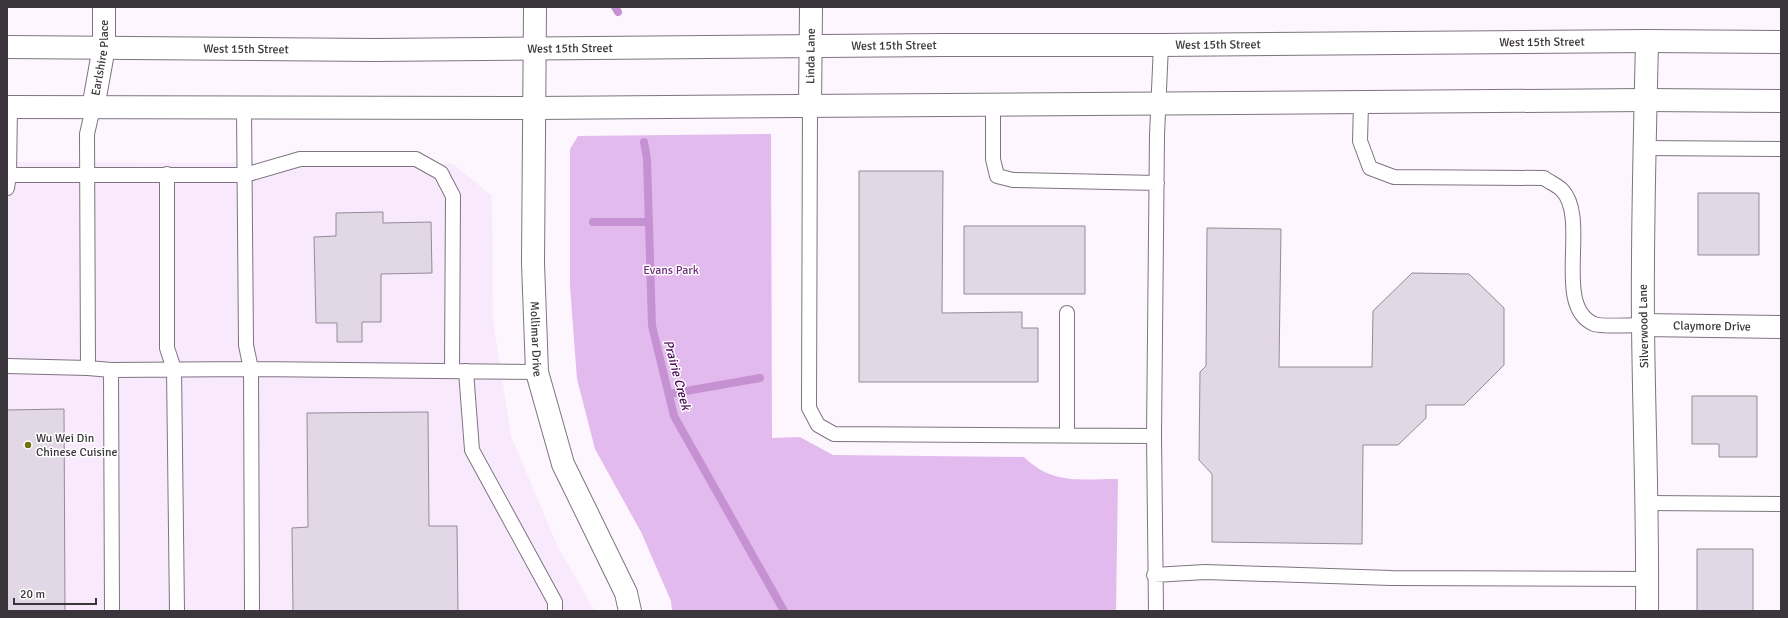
<svg xmlns="http://www.w3.org/2000/svg" width="1788" height="618" viewBox="0 0 1788 618" font-family="Signika,sans-serif">
<rect width="100%" height="100%" fill="#fdf6fe"/>
<path fill="#f9e9fd" d="M7 162 453 164 492 196 493 320 511 436 558 547 595 611H7Z"/>
<path fill="#e3baed" d="M771 134 772 438 800 437 833 455 1024 457C1052 485 1081 479 1118 479L1116 611H672L671 601 641 532 595 449 577 379 570 287V149L578 136Z"/>
<g fill="none" stroke-linecap="round" stroke-linejoin="round">
<path stroke="#c691d2" stroke-width="8" d="M615 7 618 12
M644 142 647 159 652 326 674 416 784 611
M593 222H649
M669 394 760 378"/>
</g>
<path fill="#e2d7e4" stroke="#958b97" d="M859 171H943L942 313 1022 312V328H1038V382H859Z
M1698 193H1759V255H1698Z
M383 212V223L431 222 432 273 381 274V322H362V342H337V323H316L314 237 336 236V213Z
M964 226H1085V294H964Z
M1207 228 1281 229 1279 367H1372L1373 311 1412 273 1469 274 1504 308V365L1464 405H1426V418L1398 445H1363L1362 544 1212 542V474L1199 460 1200 372 1206 366Z
M1692 396H1757V457H1719V444H1692Z
M64 409 65 611H7V410Z
M428 412 429 526H457L458 611H293L292 528 308 527 307 413Z
M1697 549H1753V611H1697Z"/>
<g fill="none" stroke-linecap="round" stroke-linejoin="round">
<g stroke="#7e7480" stroke-width="16">
<path id="lane" d="M1361 104 1360 141 1370 168 1394 177 1544 178C1549 182 1557 185 1562 190 1590 219 1552 306 1594 324 1601 327 1634 325 1643 325
M993 105V159L997 176 1013 180 1157 183
M810 106 809 408 818 425 834 434 1154 436
M244 108 246 345 251 369 537 372
M1644 148 1781 149
M167 174V348L174 369 177 611
M9 175H245L300 159H416L441 173 453 196 452 371
M7 188 9 175 10 107
M7 366 88 368 87 134 93 108
M88 368 111 370 251 369 252 611
M111 370 112 611
M466 371 472 450 555 602V611
M1067 435V313
M1648 503 1781 504
M1154 575 1205 572 1391 578 1647 579
M1156 611 1154 436 1157 135 1161 45"/>
</g>
<g stroke="#7e7480" stroke-width="24">
<g id="street">
<path id="s1" d="M535 7 533 263 537 372 563 464 626 593 630 611"/>
<path id="s2" d="M810 106 811 7"/>
<path id="s3" d="M93 108 104 47V7"/>
<path id="s4" d="M1643 325 1781 327"/>
<path d="M1647 611C1648 515 1644 420 1643 324 1642 230 1645 135 1647 41"/>
</g>
</g>
<g stroke="#7e7480" stroke-width="24">
<g id="secondary">
<path id="s5" d="M7 47 375 50 943 45H1161L1647 41 1781 42"/>
<path d="M7 107 535 108 1646 100 1781 101"/>
</g>
</g>
<use href="#lane" stroke="#fff" stroke-width="14"/>
<use href="#street" stroke="#fff" stroke-width="22"/>
<use href="#secondary" stroke="#fff" stroke-width="22"/>
</g>
<circle fill="#707115" stroke="#fff" stroke-width="1.5" cx="28" cy="445" r="4"/>
<g text-anchor="middle" dominant-baseline="central" stroke-width="3" stroke-linejoin="round" paint-order="stroke">
<g font-size="12" fill="#3b363b" stroke="#fff">
<text stroke="none"><textPath href="#s5" startOffset="1535">West 15th Street</textPath></text>
<text stroke="none"><textPath href="#s5" startOffset="887">West 15th Street</textPath></text>
<text stroke="none"><textPath href="#s5" startOffset="1211">West 15th Street</textPath></text>
<text stroke="none"><textPath href="#s5" startOffset="563">West 15th Street</textPath></text>
<text stroke="none"><textPath href="#s5" startOffset="239">West 15th Street</textPath></text>
<text stroke="none"><textPath href="#s2" startOffset="50">Linda Lane</textPath></text>
<text stroke="none"><textPath href="#s3" startOffset="51">Earlshire Place</textPath></text>
<text transform="translate(1644 326) rotate(-91)">Silverwood Lane</text>
<text stroke="none"><textPath href="#s4" startOffset="69">Claymore Drive</textPath></text>
<text stroke="none"><textPath href="#s1" startOffset="332">Mollimar Drive</textPath></text>
</g>
<g font-size="12" fill="#6e2e7c" stroke="#fff">
<text x="671" y="270">Evans Park</text>
</g>
<g font-size="12" fill="#3b363b" stroke="#fff" text-anchor="start">
<text x="36" y="438">Wu Wei Din<tspan x="36" dy="14">Chinese Cuisine</tspan></text>
</g>
<g font-size="13" font-style="italic" fill="#4c0659" stroke="#fff">
<text transform="translate(677 375) rotate(75)">Prairie Creek</text>
</g>
</g>
<rect width="1788" height="618" fill="none" stroke="#3b363b" stroke-width="16"/>
<path d="M14 598v6h82v-6" fill="none" stroke="#3b363b" stroke-width="2"/>
<text x="20" y="598" font-size="12" fill="#3b363b" stroke="#ffffff" stroke-width="3" paint-order="stroke">20 m</text>
</svg>
